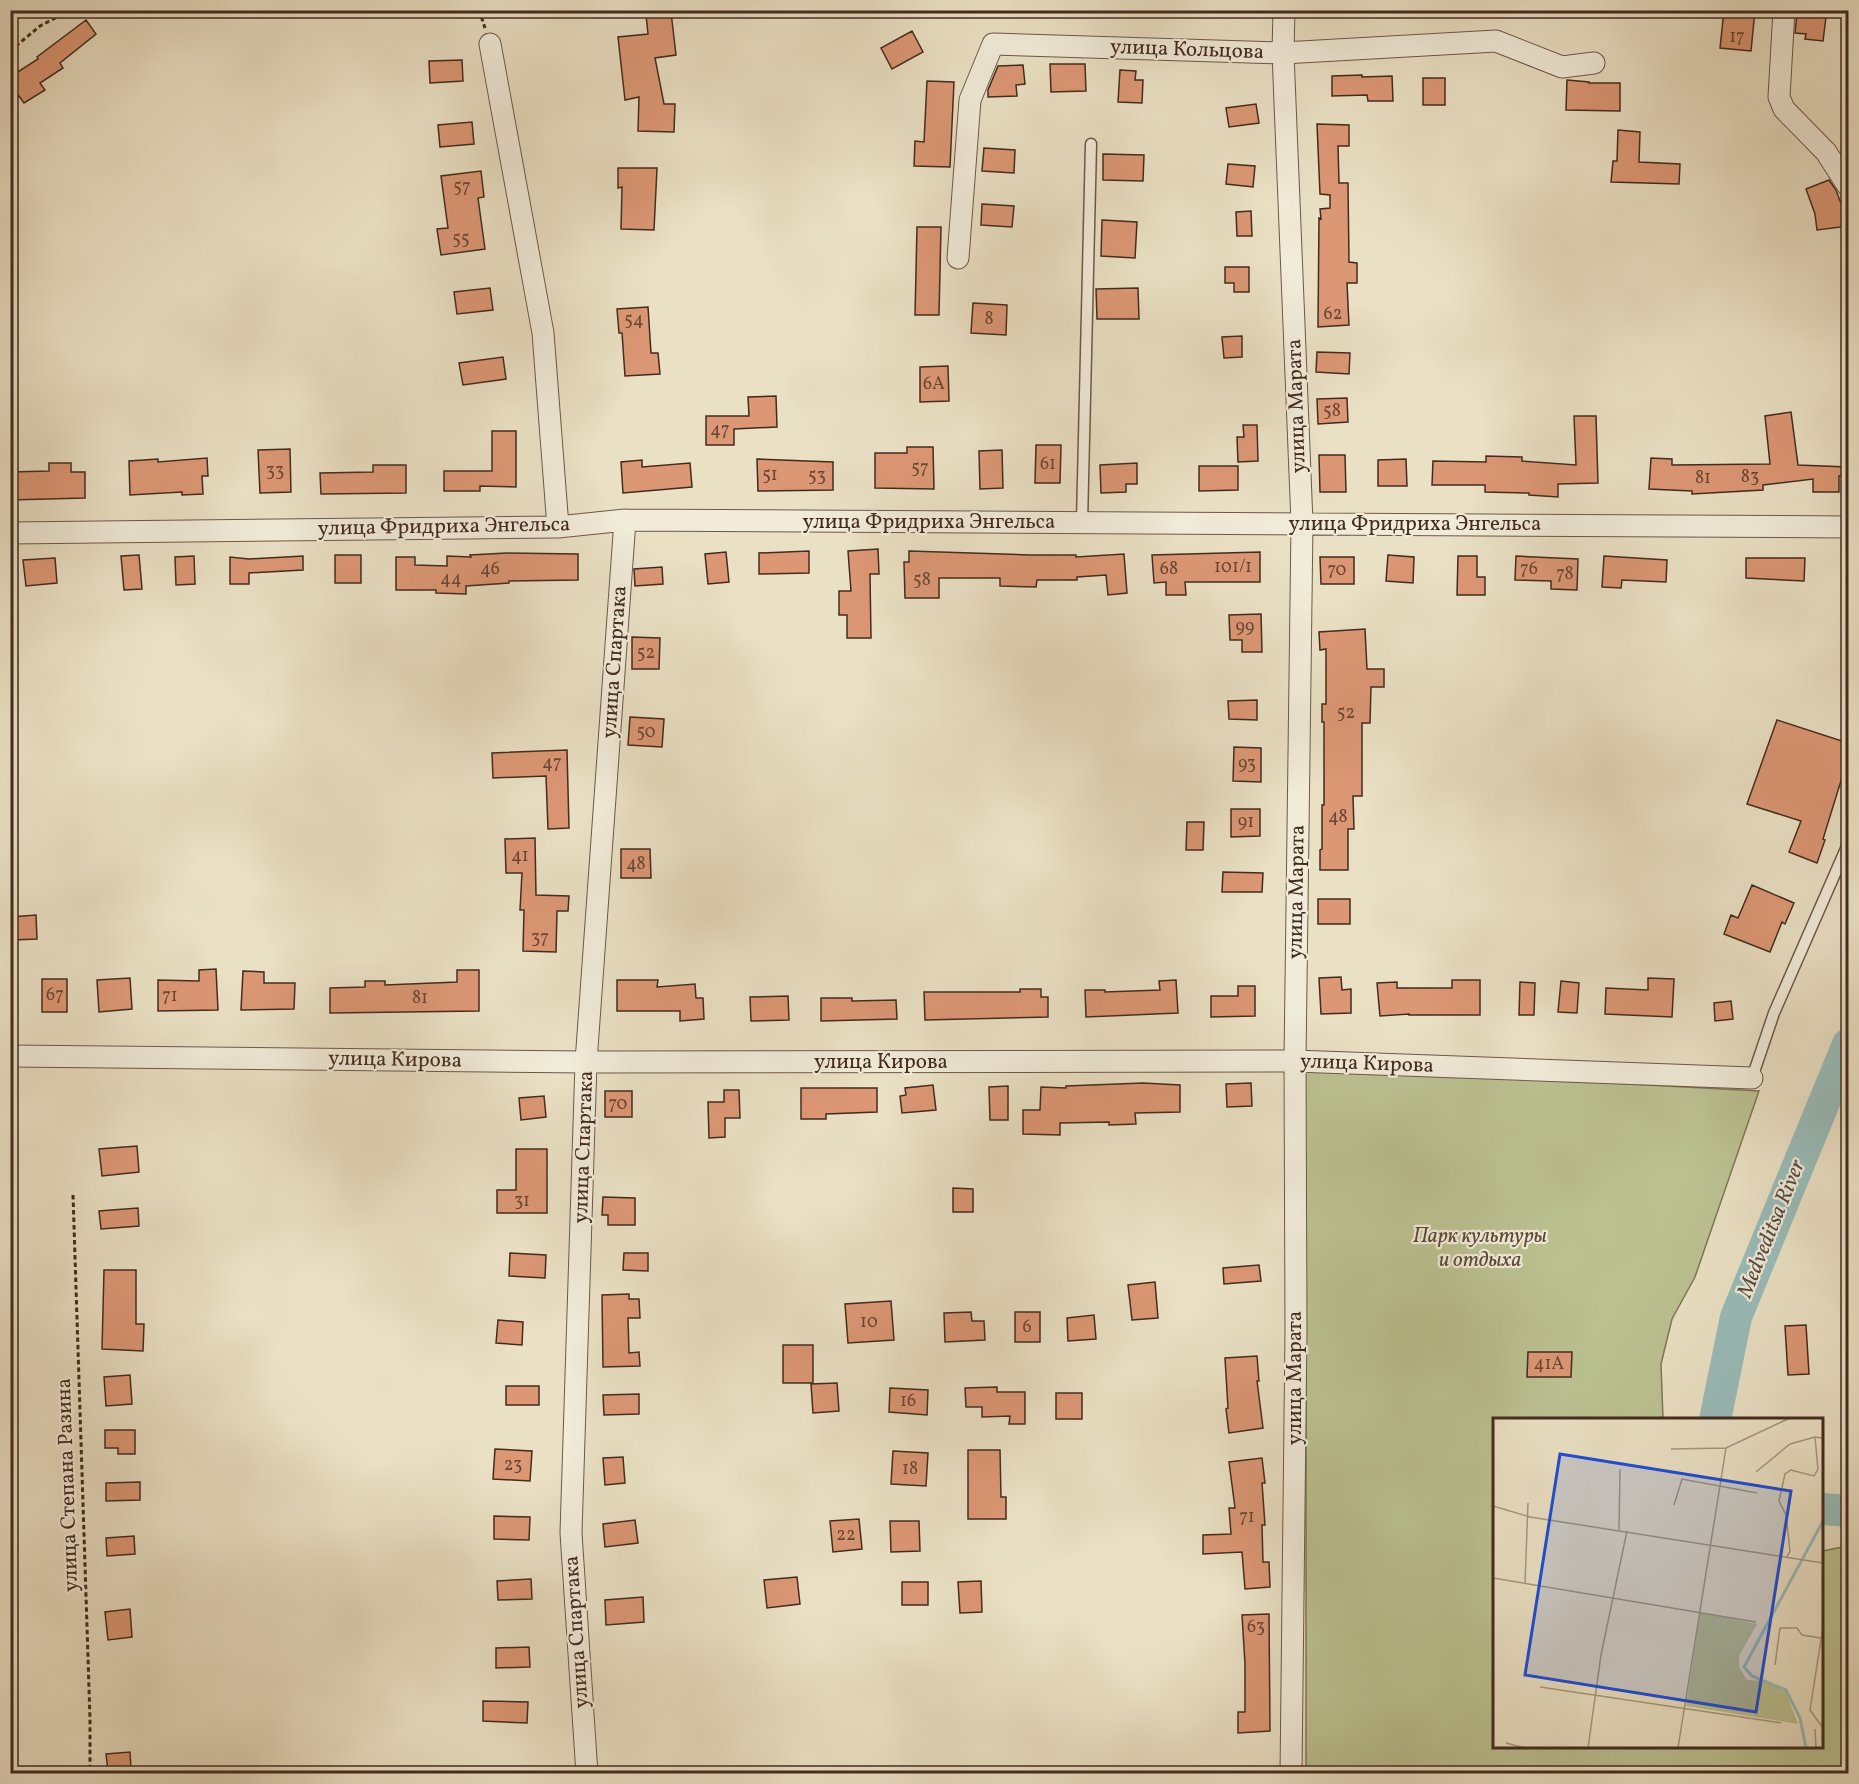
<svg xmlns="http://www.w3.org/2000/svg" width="1859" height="1784" viewBox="0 0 1859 1784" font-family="Vollkorn,serif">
<rect width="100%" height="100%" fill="#eae0c4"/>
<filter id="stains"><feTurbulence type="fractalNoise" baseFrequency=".00333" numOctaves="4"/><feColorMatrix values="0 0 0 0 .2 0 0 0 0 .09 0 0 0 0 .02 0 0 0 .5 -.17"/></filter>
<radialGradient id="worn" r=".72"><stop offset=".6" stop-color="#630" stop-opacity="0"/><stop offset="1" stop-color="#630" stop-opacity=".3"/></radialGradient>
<path fill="#bbc191" stroke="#7f7658" stroke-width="1.5" d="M1299 1066 1759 1091 1695 1277 1672 1319 1661 1364 1663 1419 1494 1420V1746H1822V1551L1848 1546V1773H1306V1332Z"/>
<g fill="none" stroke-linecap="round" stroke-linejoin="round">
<path stroke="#99bcb9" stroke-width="32" d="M1715 1420 1736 1317 1848 1044
M1822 1509 1848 1511"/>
</g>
<path fill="#dc9774" stroke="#432b1f" stroke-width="1.5" d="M1724 10H1755L1751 51 1720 48Z
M671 12 676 55 655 58 664 104H675L674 132 638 131 639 97 625 100 618 37 648 34 646 15Z
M1797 14 1826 17 1823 41 1805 39 1806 34 1795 33Z
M86 20 96 34 60 63 63 68 40 83 45 90 24 103 10 84V77L38 59 37 57Z
M912 31 923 52 892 69 881 48Z
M462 60 463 81 430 83 429 61Z
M1050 64H1085L1086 91 1051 92Z
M1023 65 1025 84 1016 85 1017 96 988 97V90L998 66Z
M1120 70 1136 71 1135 80H1143L1142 103 1118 102Z
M1362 75V77L1392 76 1393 101H1368L1367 95 1332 96V76Z
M1423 78H1445V105H1423Z
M1567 80 1589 82V83H1620V111L1566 110Z
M927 81 954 82 950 167 914 166 915 141 924 142Z
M1256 104 1259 123 1229 127 1226 108Z
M472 122 474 144 440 147 438 125Z
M1317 124 1349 125V146H1338L1339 183H1348L1349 262 1357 263V283H1347L1349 325 1318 327 1319 218 1321 219 1320 209 1330 208V195L1320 194Z
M1618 130 1640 132 1639 162 1680 164 1679 184 1611 182 1613 161H1617Z
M984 148 1015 150 1014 173 982 171Z
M1103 154 1144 155 1143 181 1103 180Z
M1228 164 1255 166 1253 187 1226 184Z
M618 168H657L654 230 621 229 622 187 618 188Z
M481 171 484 197 478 198 485 249 441 255 437 229 448 228 441 176Z
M1829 180 1836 190 1843 209 1848 208V226L1817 230 1815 214 1806 189Z
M982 204 1014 206 1012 227 981 225Z
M1251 211 1252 236H1237L1236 212Z
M1102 220 1137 222 1135 258 1101 256Z
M917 227H941L939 315H915Z
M1225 267H1249V292H1234V283H1225Z
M490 288 493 310 457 314 454 292Z
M1138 288 1139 319H1097L1096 289Z
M973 303 1007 305 1006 335 971 333Z
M648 307 651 353H658L660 374 625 376 622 333H619L617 309Z
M1242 336V357L1224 358 1222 337Z
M1317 352 1350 353 1349 374 1316 372Z
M503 357 506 379 463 385 459 363Z
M948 366 949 401 920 402V367Z
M776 396 777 427 734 429V445H706V416H749L748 397Z
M1347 398 1348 422 1318 424 1317 399Z
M1791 412 1798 465 1848 467V475L1839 476V492H1813V479L1763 485V490L1692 494V491L1649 489 1651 458 1672 459V465L1770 464 1765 416Z
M1574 416H1596L1598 483 1558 484V497L1529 495V493L1485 492V485H1432L1433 461 1486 462V456L1522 457V461L1576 465Z
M1243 425H1257L1258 461 1238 462 1237 437H1244Z
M492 431H516V487L480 486V491H444V471H492Z
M1036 445H1061L1060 483H1035Z
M907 447H933L934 489 875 488V453H907Z
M290 449 291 492 260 493 258 450Z
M1002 450 1003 488 980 489 979 451Z
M1319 455H1345L1346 492H1320Z
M207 458 208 476H202L203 494 182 495V492L130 495 129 461 158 459V462Z
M757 459 833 462V490L758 491Z
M1406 459 1407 486H1378V460Z
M642 460V467L690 463 692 487 623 493 621 462Z
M49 463H71V472H85V498L10 500V472L49 471Z
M1137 463V484H1126V492L1101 493 1100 465Z
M373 465H406V493L321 494 320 473 373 472Z
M1199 466H1238V490L1199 491Z
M878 549 879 574H870L871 638H847V615H839V591H851L848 551Z
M809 551V573L759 574V553Z
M909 551 1030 555H1076V557L1124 554 1127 593 1108 595 1106 575 1077 577V580H1037L1036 587 1000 586V578H939V598H905L904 562H909Z
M726 552 729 582 708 584 705 554Z
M1260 552V582H1185L1186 595H1166V582L1154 583 1152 555Z
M507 553 578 554V580L509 581V583L466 586V594L436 593V590H396V557H415V565L447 566V556L471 557 470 555Z
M139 555 142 589 124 590 121 556Z
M335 555H361V583H335Z
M1388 555 1414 557 1413 583 1386 581Z
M194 556 195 584 176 585 175 557Z
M303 556V570L249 573V584H230V557L249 559Z
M1458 556H1477V577H1485V595H1457Z
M1516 556 1578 559 1577 590 1551 589V581L1515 580Z
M1604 556 1667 560 1666 582 1622 580 1621 588 1602 587Z
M1320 557H1354V584H1321Z
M55 558 57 583 26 586 23 560Z
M1746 558H1805L1804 581 1746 578Z
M662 567 663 584 635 586 634 569Z
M1261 614 1262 652H1242V640H1230L1229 615Z
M1365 629 1367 669H1384V687H1371L1370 723H1362V796H1353L1354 829H1348V870H1320V850L1322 849V805H1324V722H1322V704H1326V649L1320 650 1319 632Z
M632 637 660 638 659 669H632Z
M1257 700V720L1229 719 1228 701Z
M630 717 664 719 662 747 628 745Z
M1777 720 1848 743V758L1823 839 1825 840 1817 863 1789 852 1801 821 1747 804Z
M1234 747 1261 748V782L1233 781Z
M567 750 569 828 548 829 546 776 493 778 492 753Z
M1231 809H1260V836L1231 837Z
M1187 822H1204L1203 850H1186Z
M535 838 536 895 569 896 568 911H557L556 952 523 951 524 910H520L522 873H506L505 839Z
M621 849H650L651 878H621Z
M1223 872 1263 873 1262 892H1222Z
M1752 885 1794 903 1785 924 1782 922 1770 952 1724 934 1731 915 1738 918Z
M1318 899H1350V924H1318Z
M36 915 37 939 13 940 11 917Z
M216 969 218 1010 158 1011V980L199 981V970Z
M457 970H479V1011L330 1013V988L365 987V981H385V985L457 982Z
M243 971 264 972V983H295L294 1009 241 1010Z
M1341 977 1342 990 1351 989V1013L1321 1014 1319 978Z
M130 978 132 1009 99 1012 97 980Z
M1648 978 1674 979 1672 1017 1605 1014 1606 988 1648 990Z
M42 979H67V1012H42Z
M617 980H658L657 987 695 984 696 998H703L704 1019 680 1021V1011H617Z
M1176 980 1178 1013 1086 1017 1085 990H1105V992L1160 990 1159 981Z
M1452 980H1480V1015H1409V1014L1380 1016 1377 983 1397 982V988H1452Z
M1561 981 1579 983 1577 1013 1558 1012Z
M1520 982 1535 983 1534 1015H1519Z
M1238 986H1255V1016L1211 1017V996H1238Z
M1020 989H1041V997H1048V1017L925 1020 924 992H1020Z
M788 996 789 1020 751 1021 750 997Z
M821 998H852V1001L896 1000 897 1019 821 1021Z
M1731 1001 1733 1019 1715 1021 1714 1003Z
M1143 1083 1180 1085V1112L1135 1113 1136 1124 1109 1125V1122L1060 1123V1135L1023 1134V1110H1040L1041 1087 1066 1088V1086Z
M1251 1083 1252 1106 1227 1107 1226 1084Z
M933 1085 936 1110 902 1113 900 1096 906 1095 905 1088Z
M1008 1086V1120H990L989 1087Z
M801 1088H877V1112L826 1114V1119H801Z
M724 1090H739L740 1118H725V1137L709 1138 708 1102H724Z
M605 1091H632V1117H605Z
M544 1096 546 1117 521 1120 519 1098Z
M137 1146 139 1172 102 1176 99 1149Z
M516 1149H547V1213H497V1190H516Z
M953 1188 973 1189V1212H953Z
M603 1197 635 1198V1225H608V1215H602Z
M138 1208 139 1226 101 1229 99 1211Z
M510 1253 546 1255 545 1278 509 1276Z
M624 1253H648V1271L623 1270Z
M1259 1265 1261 1281 1224 1284 1223 1268Z
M104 1270H136V1324H144L143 1351 102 1349Z
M1155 1282 1158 1318 1132 1320 1128 1285Z
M629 1294V1299H639L640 1318H628L629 1353 639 1352 640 1366 603 1367 602 1295Z
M891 1301 894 1340 848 1343 845 1304Z
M971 1312 972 1321H984L985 1340 945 1342 944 1313Z
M1015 1312H1040V1342H1015Z
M1094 1315 1096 1339 1068 1341 1067 1318Z
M498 1320 523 1322 522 1345 496 1343Z
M1806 1325 1809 1374 1788 1375 1785 1326Z
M783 1345H813V1383H783Z
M1528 1352H1572L1571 1377H1527Z
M1257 1356 1259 1381H1257L1263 1428 1229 1433 1226 1409 1228 1408 1225 1358Z
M130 1375 132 1404 106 1406 104 1377Z
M837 1383 839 1411 813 1413 811 1384Z
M506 1386H539V1405H506Z
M997 1387V1392H1025V1424H1009L1010 1416 982 1417V1407H966L965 1388Z
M890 1388 928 1390 927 1415 889 1412Z
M1056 1393H1082V1419H1056Z
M639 1394V1414L604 1415 603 1395Z
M105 1430H135V1454H118V1448H105Z
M495 1449 532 1451 530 1481 493 1479Z
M968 1450H1000L1001 1497H1006V1519H968Z
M893 1451 928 1453 926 1486 891 1484Z
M623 1457 625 1483 605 1485 603 1458Z
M1262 1458 1265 1483H1262L1265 1525H1262L1263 1562H1269L1270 1587 1245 1589 1242 1552 1203 1554V1535L1231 1534 1229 1508H1235L1229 1462Z
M140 1482V1500L106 1501V1483Z
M494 1516 530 1517 529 1540 494 1539Z
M859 1519 862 1549 833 1552 830 1521Z
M635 1520 638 1543 605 1547 603 1524Z
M890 1521H919L920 1551 891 1552Z
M134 1536 135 1554 107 1556 106 1538Z
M797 1577 800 1604 767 1608 764 1580Z
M531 1579 532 1599 498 1600 497 1581Z
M981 1581 982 1612 960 1613 958 1582Z
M902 1582H928V1605H902Z
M643 1597 644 1622 606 1625 605 1600Z
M130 1609 132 1637 108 1640 105 1612Z
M1269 1614 1270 1731 1238 1733V1712H1245V1664L1242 1615Z
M529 1647 530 1667 496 1668V1648Z
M483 1701 528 1702 527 1723 483 1721Z
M130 1752 131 1769 108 1771 106 1754Z"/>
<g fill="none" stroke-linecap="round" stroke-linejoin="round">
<g stroke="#6d5848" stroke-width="13">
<path id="lane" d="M1082 522 1091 144
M1752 1078 1774 1013 1848 844"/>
</g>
<g stroke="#6d5848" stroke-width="23">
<path id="street" d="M1284 10 1283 53 1302 523 1295 1061 1296 1330 1291 1774
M1784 10 1779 97 1784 109 1826 152 1848 186
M490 44 543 333 558 527
M958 258 970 100 993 44 1283 53 1496 41 1562 67 1594 63
M10 533 558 527 625 520 1848 527
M10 1056 586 1062 1295 1061 1752 1078
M587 1774 571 1533 586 1062 625 520"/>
</g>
<path stroke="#432b1f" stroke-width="3" stroke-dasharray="4.5 3" stroke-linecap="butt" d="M479 10 485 28
M10 51 40 26 70 10
M73 1195 90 1719V1774"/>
<use href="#lane" stroke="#f1ebd9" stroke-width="10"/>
<use href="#street" stroke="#f1ebd9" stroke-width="21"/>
</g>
<g text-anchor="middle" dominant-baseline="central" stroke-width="4.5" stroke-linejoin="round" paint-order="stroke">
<g font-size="18" fill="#694634">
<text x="1737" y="37">17</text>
<text x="462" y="187">57</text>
<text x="461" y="239">55</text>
<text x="1333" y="314">62</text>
<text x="989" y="319">8</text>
<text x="634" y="320">54</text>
<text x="934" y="384">6А</text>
<text x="1332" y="411">58</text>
<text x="720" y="430">47</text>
<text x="1048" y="464">61</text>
<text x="920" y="468">57</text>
<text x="275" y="471">33</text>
<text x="770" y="475">51</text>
<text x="817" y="476">53</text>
<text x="1750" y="477">83</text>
<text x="1703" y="478">81</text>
<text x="1233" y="567">101/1</text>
<text x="490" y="569">46</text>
<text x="1169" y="569">68</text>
<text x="1529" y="569">76</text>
<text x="1337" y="570">70</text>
<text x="1565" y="574">78</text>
<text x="451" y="579">44</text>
<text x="922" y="580">58</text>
<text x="1245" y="627">99</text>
<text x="646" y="653">52</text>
<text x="1346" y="713">52</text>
<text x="646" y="732">50</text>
<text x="552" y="763">47</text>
<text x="1247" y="764">93</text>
<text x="1338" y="817">48</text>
<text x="1246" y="822">91</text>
<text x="520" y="856">41</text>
<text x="636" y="864">48</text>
<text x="540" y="938">37</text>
<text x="55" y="995">67</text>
<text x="170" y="996">71</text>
<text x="420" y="998">81</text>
<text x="618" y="1104">70</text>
<text x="522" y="1201">31</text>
<text x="869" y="1322">10</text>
<text x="1027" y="1327">6</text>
<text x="1549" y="1364">41А</text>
<text x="908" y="1401">16</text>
<text x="513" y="1465">23</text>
<text x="910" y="1469">18</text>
<text x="1247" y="1517">71</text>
<text x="846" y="1535">22</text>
<text x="1256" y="1627">63</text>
</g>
<g font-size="21" fill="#432b1f" stroke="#f1ebd9">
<text transform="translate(1187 50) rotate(2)">улица Кольцова</text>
<text transform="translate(1297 406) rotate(-92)">улица Марата</text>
<text x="929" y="522">улица Фридриха Энгельса</text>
<text x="1415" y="524">улица Фридриха Энгельса</text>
<text transform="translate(444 527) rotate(-1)">улица Фридриха Энгельса</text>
<text transform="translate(615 662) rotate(-86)">улица Спартака</text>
<text transform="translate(1297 892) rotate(-89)">улица Марата</text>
<text transform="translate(395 1060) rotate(1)">улица Кирова</text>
<text x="881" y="1062">улица Кирова</text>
<text transform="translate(1367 1064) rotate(2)">улица Кирова</text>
<text transform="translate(584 1147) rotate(-88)">улица Спартака</text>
<text transform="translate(1295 1378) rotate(-90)">улица Марата</text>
<text transform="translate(68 1485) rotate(-92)">улица Степана Разина</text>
<text transform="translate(577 1632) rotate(-94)">улица Спартака</text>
</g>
<g font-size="21" font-style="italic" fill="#5b4936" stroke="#f1ebd9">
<text x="1480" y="1236">Парк культуры<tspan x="1480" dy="24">и отдыха</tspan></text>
</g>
<g font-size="22" font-style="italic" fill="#584f46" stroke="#f1ebd9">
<text transform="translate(1772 1229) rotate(-68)">Medveditsa River</text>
</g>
</g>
<g transform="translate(1493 1418)">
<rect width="330" height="330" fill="#eae0c4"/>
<path d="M207 194 264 206 246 238V249L254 262 271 263 293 274 305 306 193 288Z" fill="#bbc191"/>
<path fill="none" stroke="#99bcb9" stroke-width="3" d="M313 330 307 300 293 272 259 258 251 249 330 103"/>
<path fill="none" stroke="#a79882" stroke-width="1.5" d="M178 31 233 30 297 0M263 54 297 26 322 19M181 87 189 61 264 75M0 88 37 99 330 145M126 112 127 51M294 139 297 133 293 97 286 83 292 56 298 52 321 58 325 51 322 19 330 20M0 160 263 204M32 165 35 85M330 209 317 292 330 310M282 247 287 210H304L309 217 328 220M47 269 288 305M322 311 323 330M13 325 32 330M95 330 108 237 134 113M185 330 233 30"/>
<path fill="#1d4ed8" fill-opacity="0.15" stroke="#1d4ed8" stroke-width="3" d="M67 36 298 73 263 294 32 257Z"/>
<rect width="330" height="330" fill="none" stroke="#432b1f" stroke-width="3"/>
</g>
<rect width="1859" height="1784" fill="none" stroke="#eae0c4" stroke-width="36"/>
<rect x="12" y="12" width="1835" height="1760" fill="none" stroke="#432b1f" stroke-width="3"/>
<rect x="18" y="18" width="1823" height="1748" fill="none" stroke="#432b1f" stroke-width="1.5"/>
<rect width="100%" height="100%" filter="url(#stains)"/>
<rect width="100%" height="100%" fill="url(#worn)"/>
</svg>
